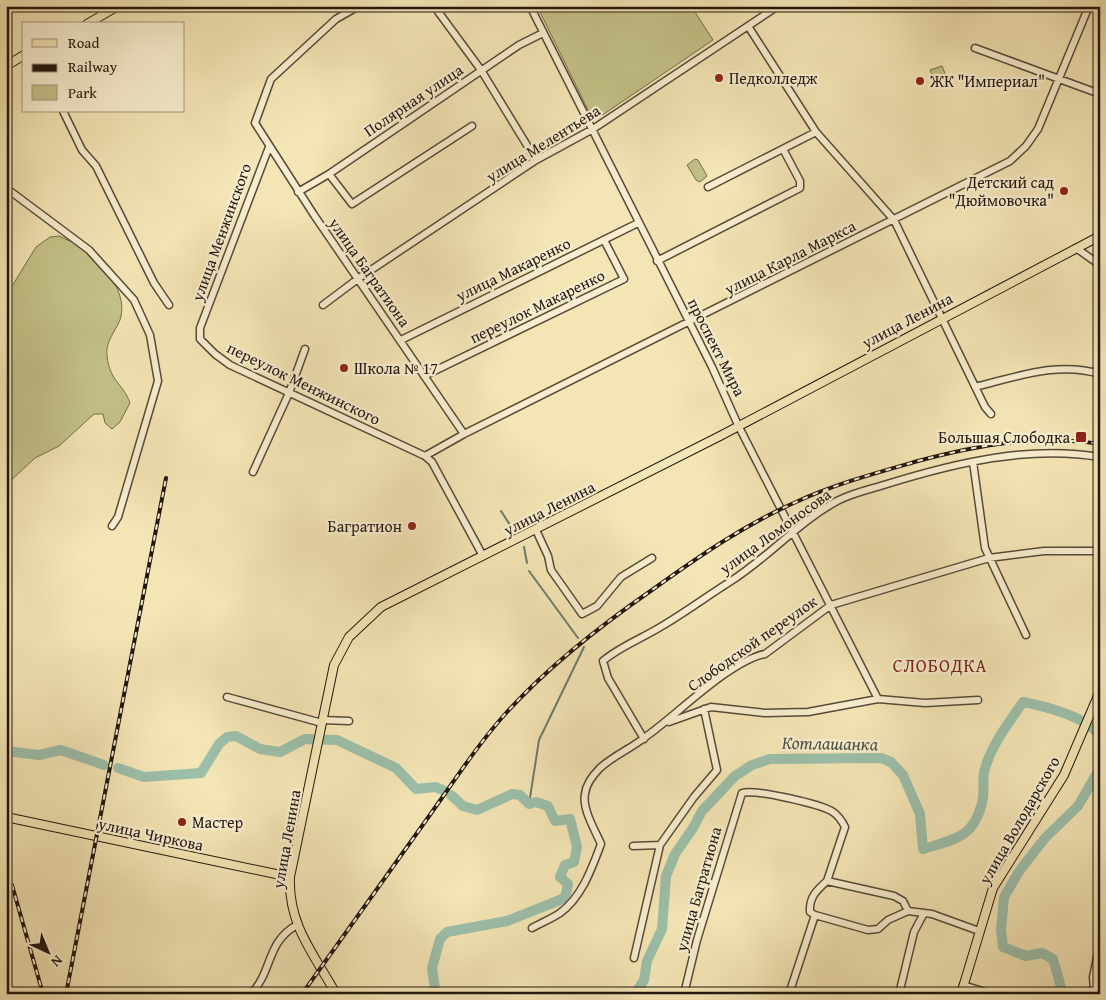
<svg xmlns="http://www.w3.org/2000/svg" width="1106" height="1000" viewBox="0 0 1106 1000" font-family="'Gentium Book Plus',serif">
<rect width="100%" height="100%" fill="#f4e5b5"/>
<filter id="stains"><feTurbulence type="fractalNoise" baseFrequency=".004" numOctaves="4"/><feColorMatrix values="0 0 0 0 .2 0 0 0 0 .09 0 0 0 0 .02 0 0 0 .5 -.17"/></filter>
<radialGradient id="worn" r=".72"><stop offset=".6" stop-color="#630" stop-opacity="0"/><stop offset="1" stop-color="#630" stop-opacity=".3"/></radialGradient>
<path fill="#c3c288" stroke="#726c4c" d="M537 6H691L713 40 601 116 595 118 590 114Z
M942 66 946 76 934 80 930 70Z
M695 159 698 160 707 176 700 182 696 180 687 165Z
M59 236C67 240 76 243 83 248 103 263 129 293 120 320 115 332 105 342 107 356 110 382 123 383 130 403L120 422 112 429 105 423 103 414H94L59 446 35 458 6 485V296L36 247 50 237Z"/>
<g fill="none" stroke-linecap="round" stroke-linejoin="round">
<path stroke="#6a7c6c" stroke-width="2" d="M501 511 512 528
M524 547 527 563
M529 571 578 638
M529 804 539 740 584 647"/>
<path stroke="#9cbfaa" stroke-width="10" d="M6 751 39 755 61 750 104 765
M118 768 144 777 201 773 219 744 227 737 236 736 260 749 280 752 305 739 337 740 396 768 416 789 435 787 443 790
M441 994 435 989 432 968 440 939 447 932 507 921 565 898 568 884 560 877 565 865 574 862 577 847 570 819 555 821 548 806 536 802 529 804 520 795 512 794 477 810 463 806 451 795
M635 994 644 980 647 961 662 929 666 876 675 854 693 828 702 811 735 776 752 765 770 759 881 758 891 762 903 775 920 814 923 849C954 839 973 839 982 803 985 793 982 782 984 772 991 745 1008 724 1023 702 1044 706 1089 717 1100 737
M1063 994 1053 959 1042 953 1026 956 1003 947 1001 930 1004 897 1020 870 1045 838 1078 806 1100 768"/>
<g stroke="#554a38" stroke-width="9">
<path id="minor" d="M359 6 336 19 271 79 255 123 314 215 464 434
M434 6 481 70 536 160
M530 6 712 367 738 425 878 699
M748 26 816 132 894 220 985 407 991 414
M975 48 1100 94
M63 111 82 150 96 166 154 283 169 305
M269 147 200 328V339L215 354 230 365 425 456 432 462 483 556
M329 174 352 204 472 126
M708 187 816 132
M6 188 89 250 134 300 150 335 158 381 118 517 112 526
M298 192 329 174 519 45 543 33
M1076 248 1100 265
M657 261 800 188V181L783 149
M323 305 359 278 536 160 593 129 778 6
M401 340 638 223
M424 376 624 279 604 240
M975 387C1016 377 1058 361 1100 374
M425 456 464 434 1010 161 1026 146 1038 129 1089 6
M973 462 985 548 1026 635
M253 472 289 393 305 349
M536 530 548 556 551 570 582 614 597 606 621 577 652 558
M227 697 322 723
M322 720 349 721
M669 722 711 707 765 713 808 712 878 699 925 703 978 700
M644 739 608 678 603 661C619 647 643 638 662 626 684 613 706 597 728 583 767 559 797 523 837 501 852 493 871 489 887 484 955 463 1029 445 1100 457
M633 846 660 845
M908 911 888 920 878 929 868 930 815 915 810 912C809 897 817 890 827 881L894 896 903 901 908 911 932 914 979 931
M532 928C541 923 551 919 560 913 582 897 592 868 601 844 595 830 582 809 585 794 586 783 593 775 600 768 613 756 630 749 644 738 676 716 729 661 765 654L831 605 989 558 1044 551H1100
M634 958 660 845 694 797 717 770 704 709
M963 985 992 994
M1094 992 1093 977 1100 943
M251 994C273 971 266 942 297 925
M684 994 697 940 742 793C755 789 821 804 833 812 839 816 842 821 845 827L827 881
M789 994 815 915
M899 994 914 932 923 915"/>
</g>
<g stroke="#20170f" stroke-width="10">
<path id="major" d="M87 24 118 6
M6 66 24 55
M6 817 290 877
M336 994C314 954 288 925 290 877L334 665 349 637 381 607 720 436 1100 236
M961 994 993 888 1064 775 1100 691"/>
</g>
<use href="#minor" stroke="#f8eecf" stroke-width="6"/>
<use href="#major" stroke="#f4e5b5" stroke-width="8"/>
<g stroke="#20170f" stroke-width="4">
<path id="rail" d="M12 885 43 994
M66 994 166 478
M302 994C344 935 386 877 427 819 453 783 477 745 507 712 550 665 600 626 652 590 698 557 744 525 796 502 835 484 876 473 918 461 978 445 1038 434 1100 444"/>
</g>
<use href="#rail" stroke="#f8eecf" stroke-width="2" stroke-dasharray="5.5" stroke-linecap="butt"/>
</g>
<g fill="#8f2418" stroke="#f8eecf" stroke-width="2">
<circle cx="719" cy="78" r="5"/>
<circle cx="920" cy="81" r="5"/>
<circle cx="1064" cy="191" r="5"/>
<circle cx="344" cy="368" r="5"/>
<rect x="1075" y="431" width="12" height="12" rx="2.5"/>
<circle cx="412" cy="526" r="5"/>
<circle cx="182" cy="822" r="5"/>
</g>
<g text-anchor="middle" dominant-baseline="central" stroke-width="4.5" stroke-linejoin="round" paint-order="stroke">
<g font-size="16" fill="#20170f" stroke="#f8eecf" text-anchor="start">
<text x="729" y="78">Педколледж</text>
<text x="930" y="81">ЖК "Империал"</text>
<text x="1054" y="182" text-anchor="end">Детский сад<tspan x="1054" dy="18">"Дюймовочка"</tspan></text>
<text x="354" y="368">Школа № 17</text>
<text x="1070" y="437" text-anchor="end">Большая Слободка</text>
<text x="402" y="526" text-anchor="end">Багратион</text>
<text x="192" y="822">Мастер</text>
</g>
<g font-size="16" fill="#20170f" stroke="#f8eecf">
<text transform="translate(413 100) rotate(-34)">Полярная улица</text>
<text transform="translate(543 143) rotate(-32)">улица Мелентьева</text>
<text transform="translate(221 232) rotate(-70)">улица Менжинского</text>
<text transform="translate(790 257) rotate(-27)">улица Карла Маркса</text>
<text transform="translate(513 269) rotate(-26)">улица Макаренко</text>
<text transform="translate(370 272) rotate(55)">улица Багратиона</text>
<text transform="translate(537 306) rotate(-26)">переулок Макаренко</text>
<text transform="translate(907 320) rotate(-28)">улица Ленина</text>
<text transform="translate(717 347) rotate(63)">проспект Мира</text>
<text transform="translate(304 383) rotate(26)">переулок Менжинского</text>
<text transform="translate(549 508) rotate(-27)">улица Ленина</text>
<text transform="translate(775 531) rotate(-36)">улица Ломоносова</text>
<text transform="translate(752 643) rotate(-35)">Слободской переулок</text>
<text transform="translate(1019 820) rotate(-60)">улица Володарского</text>
<text transform="translate(151 834) rotate(12)">улица Чиркова</text>
<text transform="translate(286 839) rotate(-80)">улица Ленина</text>
<text transform="translate(698 889) rotate(-74)">улица Багратиона</text>
</g>
<g font-size="18" letter-spacing="1" fill="#7a1f14" stroke="#f8eecf">
<text x="940" y="665">СЛОБОДКА</text>
</g>
<g font-size="18" font-style="italic" fill="#4b5245" stroke="#f8eecf">
<text transform="translate(830 743) rotate(1)">Котлашанка</text>
</g>
</g>
<rect width="1106" height="1000" fill="none" stroke="#f4e5b5" stroke-width="25"/>
<rect x="8" y="8" width="1091" height="985" fill="none" stroke="#20170f" stroke-width="2.5"/>
<rect x="12" y="12" width="1081" height="975" fill="none" stroke="#20170f"/>
<rect x="22" y="22" width="162" height="90" fill="#f8eecf" stroke="#a29882"/>
<rect x="32" y="39" width="25" height="8" fill="#f4e5b5" stroke="#a29882"/>
<text x="68" y="48" font-size="15" fill="#20170f">Road</text>
<rect x="32" y="64" width="25" height="8" fill="#20170f" stroke="#a29882"/>
<text x="68" y="72" font-size="15" fill="#20170f">Railway</text>
<rect x="32" y="85" width="25" height="15" fill="#c3c288" stroke="#a29882"/>
<text x="68" y="98" font-size="15" fill="#20170f">Park</text>
<g transform="translate(48 952) rotate(136)" stroke="#f8eecf" stroke-width="4" paint-order="stroke">
<path d="M0-4L9 19L0 12L-9 19Z" fill="#20170f"/>
<text y="-8" font-size="14" font-weight="bold" text-anchor="middle" fill="#20170f">N</text>
</g>
<rect width="100%" height="100%" filter="url(#stains)"/>
<rect width="100%" height="100%" fill="url(#worn)"/>
</svg>
